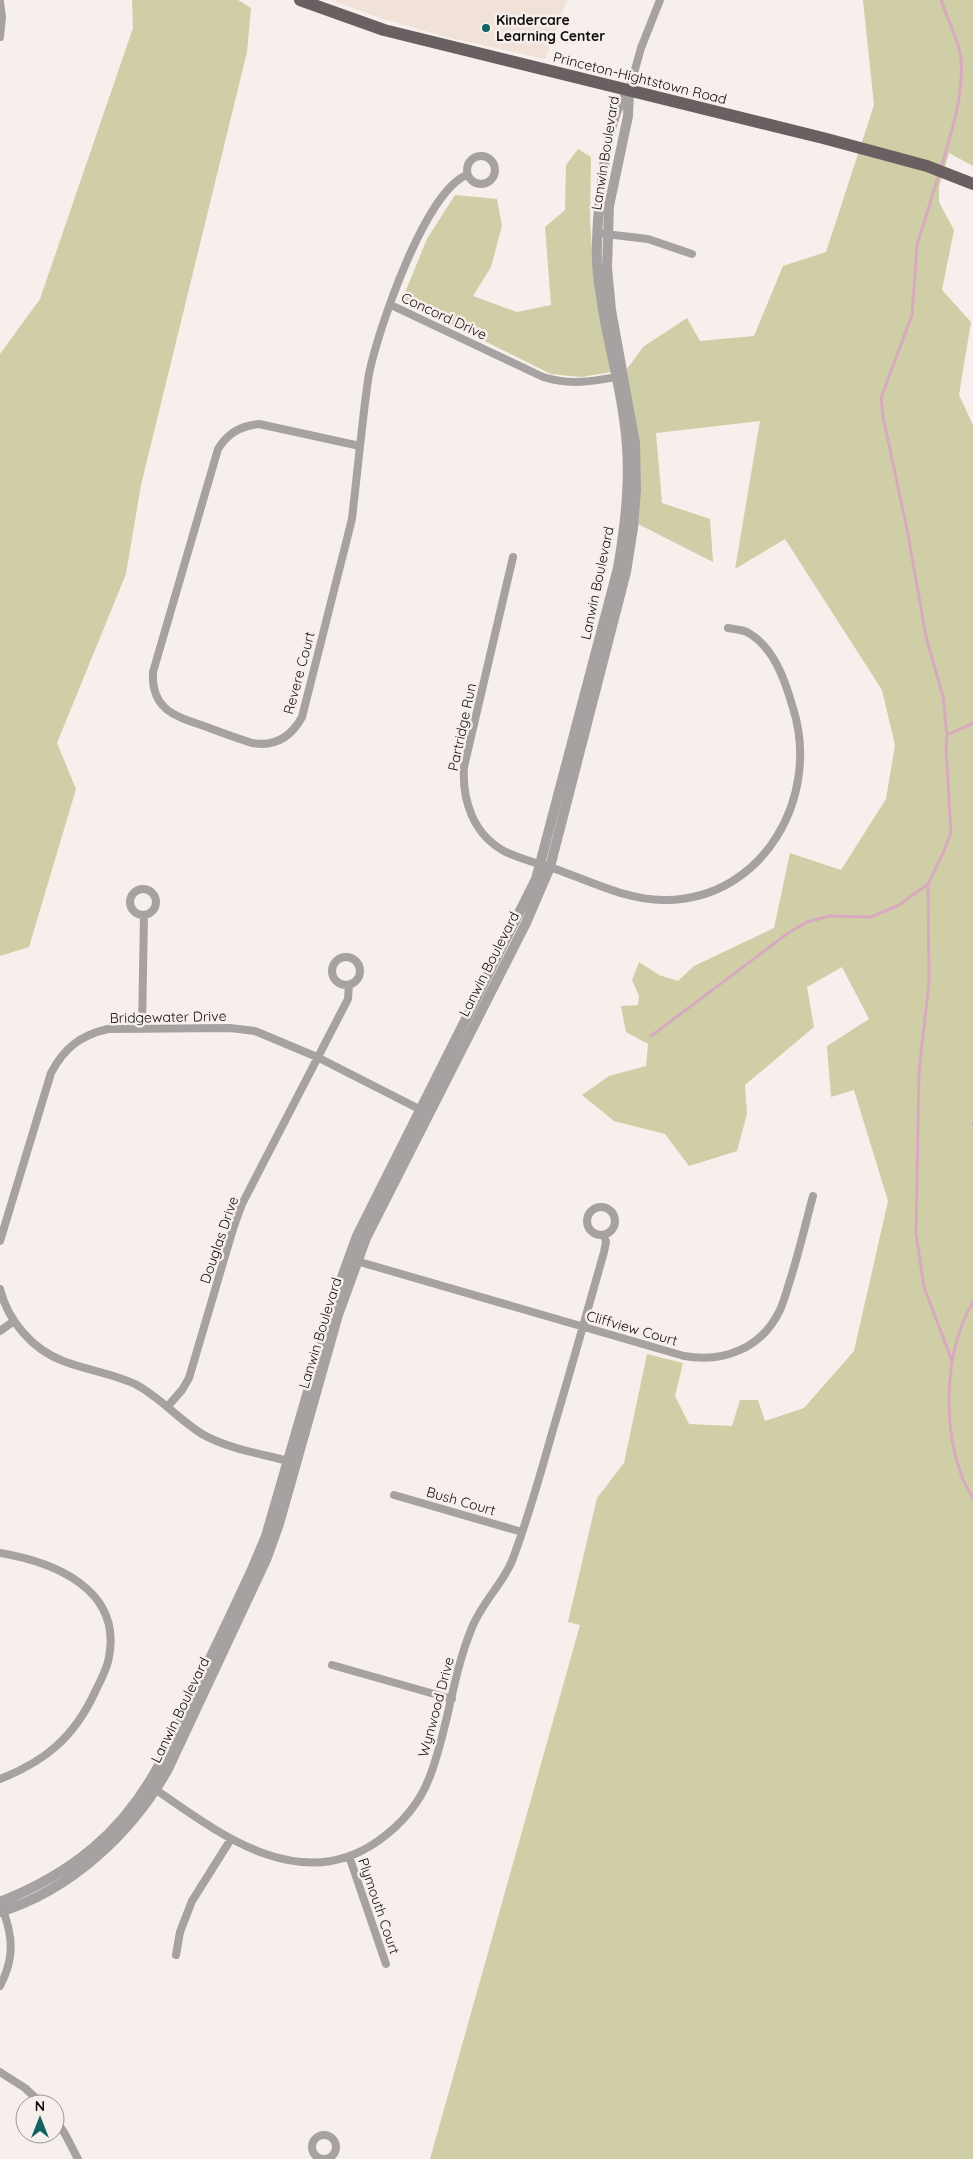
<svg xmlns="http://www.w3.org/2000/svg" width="973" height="2159" viewBox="0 0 973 2159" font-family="Quicksand,sans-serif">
<rect width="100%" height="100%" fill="#f7efeb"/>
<path fill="#f0e1d9" d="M336 0H567L545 59 447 37 387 20 335 2Z"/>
<path fill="#cfcea6" d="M132 0H238L251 8 247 52 141 485 126 574 57 743 76 789 29 947 0 956V354L40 299 133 28Z
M863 0H973V166L949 153 939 187V202L954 230 942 290 971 322 959 395 973 425V2159H430L580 1625 568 1622 597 1498 624 1463 647 1354 683 1363 675 1396 689 1424 732 1426 740 1400H758L765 1421 804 1408 854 1351 888 1201 854 1090 831 1097 827 1046 869 1019 842 967 807 987 814 1027 745 1085 747 1114 737 1151 689 1166 665 1134 614 1121 582 1095 609 1076 646 1066 648 1044 626 1032 621 1006 638 1005 639 996 632 980 639 962 659 975 678 981 694 966 774 928 790 853 841 870 886 799 895 745 882 690 785 539 735 569 760 421 656 433 662 503 710 519 713 562 638 524 640 447 627 369 643 347 687 318 700 341 754 336 783 266 826 252 874 105Z
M578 149 591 157 590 221 595 294 611 372 581 377 551 374 402 300 427 239 455 195 497 199 502 226 491 267 473 296 517 312 551 305 545 227 565 210 566 165Z"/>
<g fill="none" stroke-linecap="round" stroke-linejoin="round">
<path stroke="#d9aabf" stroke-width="3" d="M941 168C951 133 964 96 961 59 960 43 946 16 941 0
M939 174 917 245 912 315 881 398 883 417 907 529 926 637 943 697 947 735 946 750 951 833 944 851 928 884 929 982 919 1071 916 1234 924 1287 952 1361
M947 735 973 723
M651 1036 788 933 807 922 830 916 871 917 899 905 928 884
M973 1124V1125
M973 1302C945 1350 942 1421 961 1474 963 1482 969 1490 973 1498"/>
<path stroke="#a6a2a2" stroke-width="8" d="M0 2 2 17 0 37
M629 91 641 48 660 0
M467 170a14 14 0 1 1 28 0a14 14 0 1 1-28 0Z
M597 233 648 239 692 254
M391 305 543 377C571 386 594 381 622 376
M259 424 360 446 352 519 302 717C291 737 275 747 252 743 236 738 220 732 204 726 174 716 151 709 153 672L218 449C228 433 240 426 259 424Z
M360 446C363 422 365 398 369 374 378 330 425 191 467 175
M513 557 464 767C462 800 473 834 504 851 521 860 542 864 561 871 594 883 630 901 666 900 764 899 821 796 793 708 785 680 774 647 747 632 742 630 734 629 728 628
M130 902a13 13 0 1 1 26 0a13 13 0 1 1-26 0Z
M332 971a14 14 0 1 1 28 0a14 14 0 1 1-28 0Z
M142 1029 144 915
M587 1221a14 14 0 1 1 28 0a14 14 0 1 1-28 0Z
M0 1241 51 1073C64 1048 81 1035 108 1029L230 1028 255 1031 317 1057 425 1112
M353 1260 684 1356C724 1363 762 1348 780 1310 785 1299 788 1286 792 1274 800 1248 806 1222 813 1196
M0 1289C8 1321 32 1349 63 1361 86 1370 112 1373 135 1384 160 1397 178 1419 202 1434 228 1449 263 1454 292 1462
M0 1331 14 1321
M168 1406 182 1390 189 1378 233 1229 242 1204 348 999 349 985
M394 1495 522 1532
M0 1553C54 1562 122 1589 109 1657 107 1670 100 1681 95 1692 74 1737 46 1761 0 1779
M332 1665 452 1699
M152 1787C217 1832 299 1897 378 1841 402 1824 420 1803 430 1776 448 1729 452 1677 471 1630 481 1603 502 1585 512 1561 528 1519 540 1476 552 1433 570 1373 587 1312 604 1252L606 1242 604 1235
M349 1856 386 1964
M176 1955 180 1932 192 1901 231 1839
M0 1986C15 1957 13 1937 2 1907
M0 2072 25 2088 42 2104
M55 2119 65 2134 78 2159
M312 2147a12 12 0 1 1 24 0a12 12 0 1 1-24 0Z"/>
<path stroke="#a6a2a2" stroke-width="10" d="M0 1902C71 1874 124 1832 160 1763 172 1742 181 1720 191 1698 212 1654 233 1611 253 1567L266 1536 338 1288 357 1236 536 879 618 568C625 528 630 488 627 447 623 385 601 325 597 263 596 233 599 203 603 173 606 153 609 131 616 113 618 106 623 100 627 94
M0 1912C71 1890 132 1833 168 1769L266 1560 279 1524 338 1315 366 1238 526 923 550 867 626 572 633 528 636 489 635 443 611 310 607 268 609 206 628 116 629 91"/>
<path stroke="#696161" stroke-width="12" d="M300 0 384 30 823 138 927 166 973 184"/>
</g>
<circle fill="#146363" stroke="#f7efeb" stroke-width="2" cx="486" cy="28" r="5"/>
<g text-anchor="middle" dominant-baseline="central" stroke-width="5" stroke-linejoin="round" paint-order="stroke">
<g font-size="14" font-weight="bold" fill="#110e0d" stroke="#f7efeb" text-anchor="start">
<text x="496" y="20">Kindercare<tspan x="496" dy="16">Learning Center</tspan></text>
</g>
<g font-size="14" fill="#110e0d" stroke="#f7efeb">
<text transform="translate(640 78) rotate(14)">Princeton-Hightstown Road</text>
<text transform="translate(605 153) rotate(-81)">Lanwin Boulevard</text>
<text transform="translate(444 316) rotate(25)">Concord Drive</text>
<text transform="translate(597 583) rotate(-78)">Lanwin Boulevard</text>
<text transform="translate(299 673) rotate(-75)">Revere Court</text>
<text transform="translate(462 727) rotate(-78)">Partridge Run</text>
<text transform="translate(489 964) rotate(-63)">Lanwin Boulevard</text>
<text transform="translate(168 1017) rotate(-1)">Bridgewater Drive</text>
<text transform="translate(219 1240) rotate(-71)">Douglas Drive</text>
<text transform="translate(632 1328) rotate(16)">Cliffview Court</text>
<text transform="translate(320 1333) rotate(-73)">Lanwin Boulevard</text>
<text transform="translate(461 1501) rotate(16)">Bush Court</text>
<text transform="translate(436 1707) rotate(-75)">Wynwood Drive</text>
<text transform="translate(180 1710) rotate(-64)">Lanwin Boulevard</text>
<text transform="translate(379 1906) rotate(71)">Plymouth Court</text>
</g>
</g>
<g transform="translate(40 2119)"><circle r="24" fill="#f7efeb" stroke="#9b9592"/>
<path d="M0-4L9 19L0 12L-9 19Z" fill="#146363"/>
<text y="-8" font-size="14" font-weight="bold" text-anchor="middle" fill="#110e0d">N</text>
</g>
</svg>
